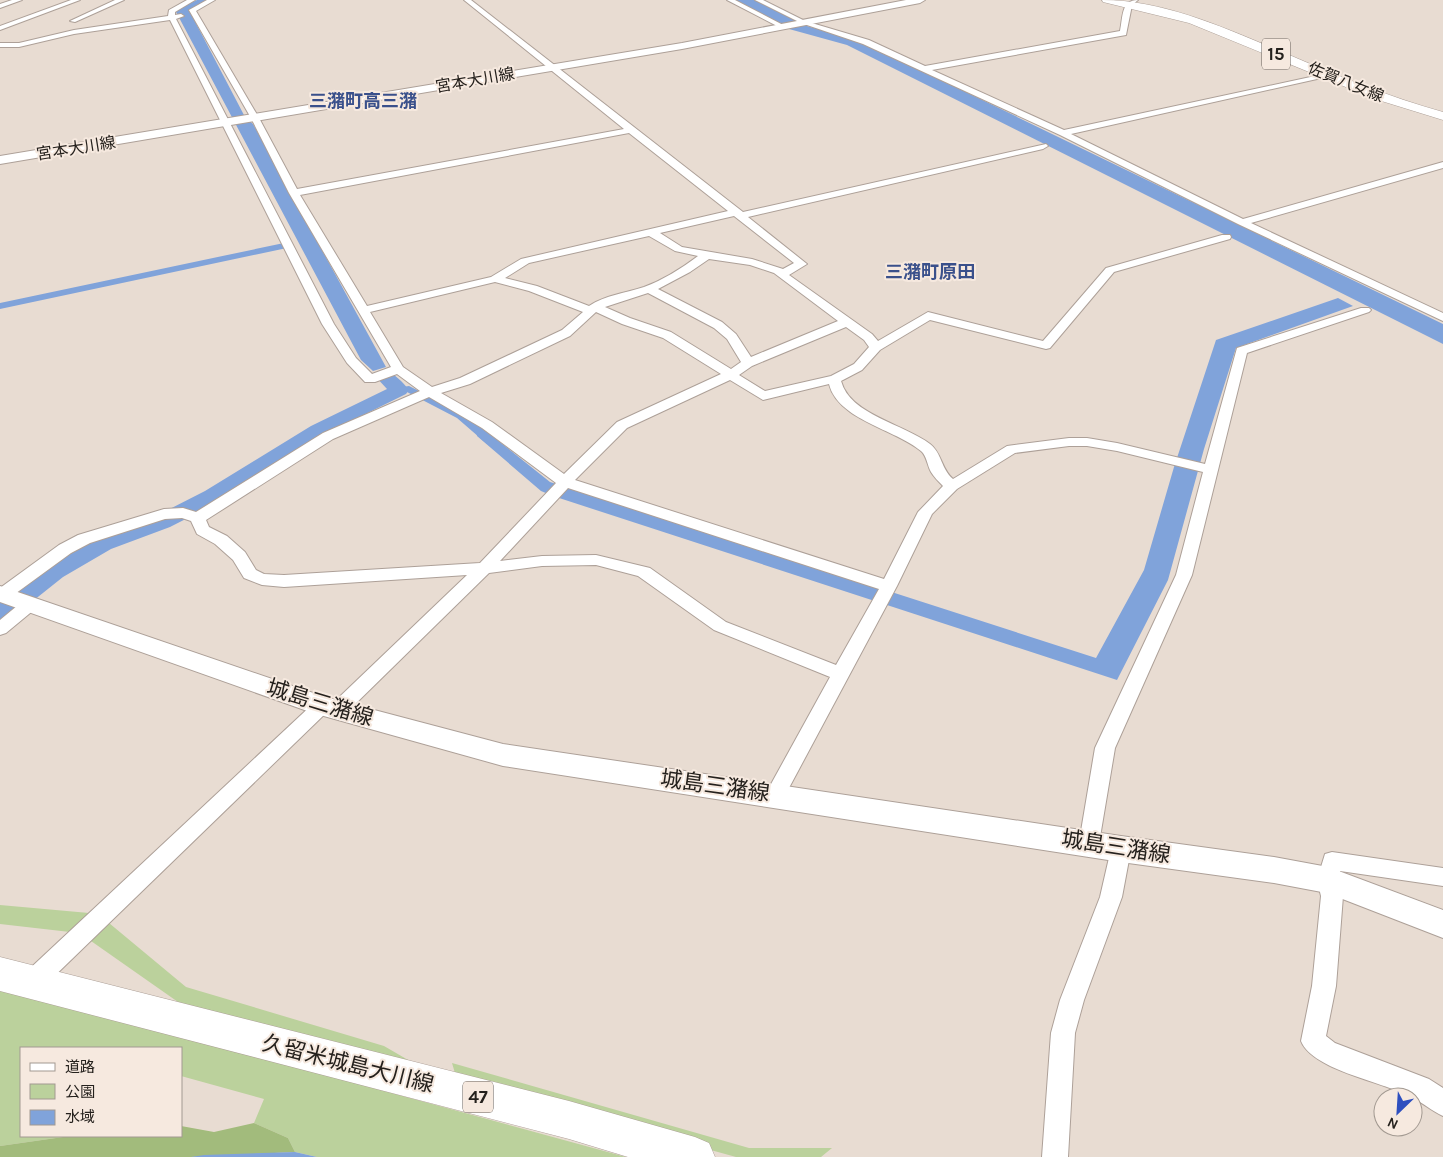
<svg xmlns="http://www.w3.org/2000/svg" width="1443" height="1157" viewBox="0 0 1443 1157" font-family="Karla,'Noto Sans JP',sans-serif">
<rect width="100%" height="100%" fill="#e8dcd2"/>
<path fill="#bbd19c" d="M0 905 89 913 70 932 0 924Z
M109 923 186 987 384 1046 434 1075 188 1009 91 941Z
M0 986 626 1157H317L295 1152 288 1138 254 1123 264 1099 181 1076V1048H21V1136H70L0 1146Z
M452 1063 749 1148H832L821 1157H736L457 1080Z"/>
<path fill="#a2bb7c" d="M254 1123 288 1138 295 1152 191 1157H0V1146L70 1136H181V1126L214 1132Z"/>
<path fill="#80a3da" d="M197 0H209L189 10 245 117 253 124 386 367 373 371 361 360 175 10Z
M735 0H755L807 26 863 42 1443 324V344L847 45 789 29Z
M1338 298 1353 306 1236 348 1204 449 1168 580 1117 680 553 496 541 491 477 436 476 429 485 430 550 482 1096 658 1144 570 1174 467 1216 340Z
M295 1152 317 1157H191L204 1155Z"/>
<g fill="none" stroke-linecap="round" stroke-linejoin="round">
<path fill="#80a3da" fill-rule="evenodd" d="M284 243 289 246 287 248 0 309V303Z
M409 386 465 414 497 441 495 444H487L457 418 407 392 399 393 393 390 395 388Z"/>
<path fill="#80a3da" fill-rule="evenodd" d="M384 370C394 373 403 382 409 390L406 394 325 434 221 501 170 527 111 549 63 577 9 620 0 623V601L47 565 95 539 154 517 205 491 311 426 387 389 375 376 377 372Z"/>
<g stroke="#ada098" stroke-width="2">
<path id="street" d="M12 0H22L0 8V4Z
M71 0H80L0 30V26Z
M115 0H124L75 22 70 21Z
M187 0H195L175 12V15L181 14 184 16 176 19 334 324 356 358 372 374 391 367 289 193 251 118 189 10 207 0H215L196 11 259 118 297 189 624 129 464 0H471L743 212 1046 144 1048 146 1043 149 748 217 807 264 789 275 872 334 878 341 928 312 1043 341 1106 268 1222 235H1230L1231 237 1230 239 1114 272 1050 348 1046 349 930 320 880 350 862 370 841 381C850 415 904 424 930 444 942 453 941 469 953 479L1007 446 1069 438H1087L1117 443 1205 464 1237 348 1361 308H1369L1371 310 1369 312 1247 353 1192 575 1115 748 1099 843 1096 849 1089 852 1082 849 1079 843 1095 748 1176 575 1203 472 1117 451 1087 446H1069L1015 453 957 489 932 514 897 586 782 801 775 803 768 801 765 795 830 677 714 630 638 576 596 565 542 566 489 573 343 716 336 718 329 716 327 712 40 990 32 993 24 990 21 982 24 974 316 701 322 699 328 701 331 705 467 575 284 587 262 585 244 578 233 560 215 544 197 534 191 521 182 518 165 519 90 543 71 553 8 599 0 600V588L59 545 78 535 164 509 183 508 196 512 323 433 420 391 397 374 375 382H365L347 363 322 324 170 20 74 34 19 47H0V43H19L74 30 168 16 169 10ZM629 133 728 211 521 259 491 277 367 306 300 195ZM734 216 794 263 783 269 752 259 682 247 660 233ZM649 236 675 251 698 256C682 268 663 280 644 287 626 293 605 295 589 306L537 286 505 278 529 263ZM709 259 750 265 774 273 838 321 751 357 736 334 722 322 658 289 690 272ZM495 282 529 291 583 312 562 330 460 378 432 387 403 367 370 312ZM648 293 714 328 727 339 741 362 731 369 671 332 630 318 605 307ZM596 312 622 324 663 338 721 374 617 422 564 474 492 422 441 393 470 384 570 336ZM846 327 864 340 869 347 854 364 831 376 765 391 739 375 752 366ZM730 380 763 400 829 384C838 420 895 429 921 451 927 456 927 465 931 472 934 477 939 482 943 486L918 512 884 579 575 480 627 428ZM429 397 482 428 556 483 480 563 284 575 264 574 256 570 245 552 227 536 209 527 206 520 333 439ZM568 488 879 589 836 665 726 622 650 568 596 555 542 556 500 561Z
M727 0H735L785 26 779 27Z
M755 0H763L805 21 869 40 925 66 1120 31C1123 17 1121 0 1138 0L1132 5 1126 35 932 70 1064 130 1329 73 1330 75 1326 77 1071 134 1243 219 1443 162V168L1251 223 1443 313V321L1238 224 1060 135 863 44 801 23Z
M29 599 35 601 37 605 35 609 6 633 0 635V620L23 601Z
M1121 840 1128 843 1131 849 1122 897 1084 1000 1075 1033 1068 1157H1042L1051 1033 1060 1000 1100 897 1111 849 1114 843Z
M1332 852 1443 868V886L1340 871 1339 880 1343 896 1336 986 1326 1036 1335 1043 1429 1079 1443 1088V1116C1432 1111 1423 1103 1413 1098 1386 1082 1313 1071 1301 1041L1312 986 1321 896 1317 880 1325 854Z"/>
</g>
<g stroke="#ada098" stroke-width="2">
<path id="secondary" d="M906 0H925L920 3 682 49 0 164V156L682 43Z
M0 586 325 697 503 744 1121 836 1274 857 1328 867 1443 910V938L1327 893 1274 883 1121 862 503 766 313 713 0 602Z"/>
</g>
<g stroke="#ada098" stroke-width="1">
<path id="primary" d="M1102 0C1166 0 1229 30 1287 54 1338 76 1389 97 1443 112V120L1375 99 1189 23 1103 2Z
M0 957 569 1101 695 1137 709 1143 715 1157H628L569 1139 0 991Z"/>
</g>
<use href="#street" fill="#fff" fill-rule="evenodd"/>
<use href="#secondary" fill="#fff" fill-rule="evenodd"/>
<use href="#primary" fill="#fff" fill-rule="evenodd"/>
</g>
<g text-anchor="middle" dominant-baseline="central" stroke-width="4" stroke-linejoin="round" paint-order="stroke">
<g font-size="16" fill="#25211d" stroke="#f6e9df">
<text transform="translate(475 80) rotate(-10)">宮本大川線</text>
<text transform="translate(1346 82) rotate(22)">佐賀八女線</text>
<text transform="translate(76 148) rotate(-9)">宮本大川線</text>
</g>
<g fill="#f6e9df" stroke="#645d57" stroke-width="1">
<rect x="1262" y="38.5" width="28" height="31" rx="4"/>
<rect x="463" y="1081.5" width="30" height="31" rx="4"/>
</g>
<g font-size="18" font-weight="bold" fill="#25211d">
<text x="1276" y="54">15</text>
<text x="478" y="1097">47</text>
</g>
<g font-size="18" font-weight="bold" fill="#3a508b" stroke="#f6e9df">
<text x="363" y="101">三潴町高三潴</text>
<text x="930" y="272">三潴町原田</text>
</g>
<g font-size="22" fill="#25211d" stroke="#f6e9df">
<text transform="translate(320 703) rotate(17)">城島三潴線</text>
<text transform="translate(715 786) rotate(8)">城島三潴線</text>
<text transform="translate(1116 847) rotate(9)">城島三潴線</text>
<text transform="translate(348 1064) rotate(14)">久留米城島大川線</text>
</g>
</g>
<rect x="20" y="1047" width="162" height="90" fill="#f6e9df" stroke="#a29991"/>
<rect x="30" y="1063" width="25" height="8" fill="#ffffff" stroke="#a29991"/>
<text x="65" y="1072" font-size="15" fill="#25211d">道路</text>
<rect x="30" y="1084" width="25" height="15" fill="#bbd19c" stroke="#a29991"/>
<text x="65" y="1097" font-size="15" fill="#25211d">公園</text>
<rect x="30" y="1110" width="25" height="15" fill="#80a3da" stroke="#a29991"/>
<text x="65" y="1122" font-size="15" fill="#25211d">水域</text>
<g transform="translate(1398 1112) rotate(205)"><circle r="24" fill="#f6e9df" stroke="#a29991"/>
<path d="M0-4L9 19L0 12L-9 19Z" fill="#2e4fbf"/>
<text y="-8" font-size="14" font-weight="bold" text-anchor="middle" fill="#25211d">N</text>
</g>
</svg>
